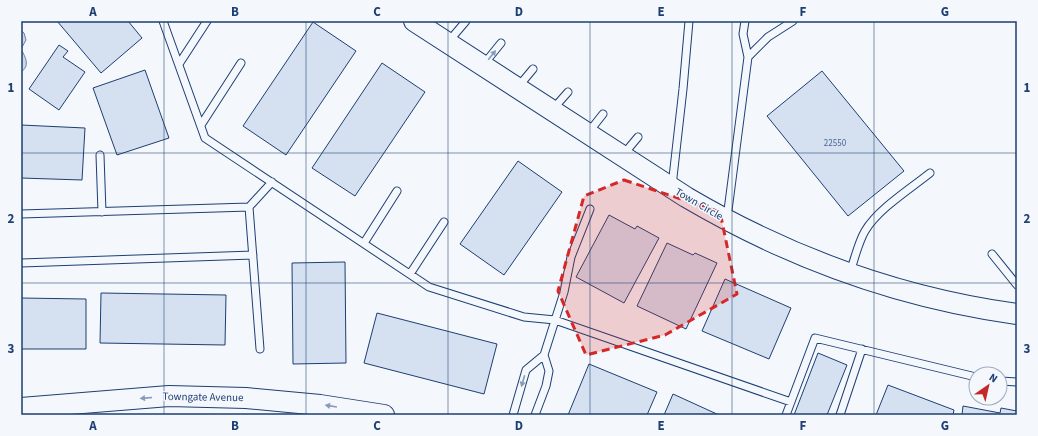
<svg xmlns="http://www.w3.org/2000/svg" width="1038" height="436" viewBox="0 0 1038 436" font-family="'Source Sans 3',sans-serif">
<rect width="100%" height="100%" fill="#f4f7fb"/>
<path fill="#cfd7e4" stroke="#687fa3" d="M21 30 24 33 26 40 21 49C26 58 30 66 21 72Z"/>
<path fill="#d5e0f0" stroke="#1d3f73" d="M57 21H128L142 38 101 73Z
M313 22 356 51 286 155 243 126Z
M59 45 68 51 63 57 85 72 59 110 29 89Z
M382 63 425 92 355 196 312 168Z
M145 70 169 138 117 155 93 88Z
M822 71 904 171 848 216 767 116Z
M21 125 85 128 82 180 21 178Z
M518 161 562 192 504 275 460 244Z
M609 215 635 229 637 226 659 238 624 303 576 277Z
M667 243 693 255 695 253 717 263 686 329 637 306Z
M345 262 346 363 293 364 292 263Z
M725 279 791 308 769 359 702 331Z
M101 293 226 295 225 345 100 343Z
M21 298 86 299V349H21Z
M377 313 497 344 484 394 364 363Z
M818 353 847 365 827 415H794Z
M589 364 657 392 647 415H568Z
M888 385 954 410 953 415H876Z
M673 394 719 415H664Z
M963 406 1000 413 1001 408 1017 411V415H962Z"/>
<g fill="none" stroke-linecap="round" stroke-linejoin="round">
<g stroke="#1d3f73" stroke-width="9">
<path id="lane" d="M163 21 205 138 429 287 524 317 555 320 791 402
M745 21 743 34 748 57
M449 41 466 21
M179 64 207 21
M484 64 501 43
M518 87 533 69
M553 109 568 92
M201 125 241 63
M588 133 603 114
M100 155 102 212
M623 155 638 137
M672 186 683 89 689 21
M249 207 260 349
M21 214 249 207 272 182
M727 218 748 57 768 37 793 21
M364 243 397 191
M992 254 1017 285
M21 263 253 255
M850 272C855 258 858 243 865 231 878 209 910 189 930 173
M410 274 444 222
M1000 381 1017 382
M513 415 526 370 544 355 564 292 571 257 590 209
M535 415 546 386 549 371 544 355
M786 415 815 338 976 377
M840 415 862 349"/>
</g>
<g stroke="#1d3f73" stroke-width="22">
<path id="secondary" d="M414 21 686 197C788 257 900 298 1017 314
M21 408 169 396 246 398 320 405 384 415"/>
</g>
<use href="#lane" stroke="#f4f7fb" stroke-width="7"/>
<use href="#secondary" stroke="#f4f7fb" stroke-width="20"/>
</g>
<defs><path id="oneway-solid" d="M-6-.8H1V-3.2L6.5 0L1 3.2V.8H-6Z"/></defs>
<g fill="#889bb7">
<use href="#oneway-solid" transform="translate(492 55) rotate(-51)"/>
<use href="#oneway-solid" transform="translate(523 381) rotate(106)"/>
<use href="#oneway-solid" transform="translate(146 398) rotate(175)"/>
<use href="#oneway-solid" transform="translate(331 406) rotate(-171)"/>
</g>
<path fill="#d62828" fill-opacity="0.2" stroke="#d62828" stroke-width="3" stroke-dasharray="8 5" stroke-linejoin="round" d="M624 180 720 212 737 294 665 335 586 355 558 291 584 196Z"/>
<path fill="none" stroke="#1d3f73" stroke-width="1" stroke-opacity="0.55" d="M164 21V415M306 21V415M448 21V415M590 21V415M732 21V415M874 21V415M21 153H1017M21 283H1017"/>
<g text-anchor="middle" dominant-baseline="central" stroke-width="3" stroke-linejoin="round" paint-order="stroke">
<g font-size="9" fill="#4b6792">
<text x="835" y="143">22550</text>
</g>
<g font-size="11" fill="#1d3f73" stroke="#f4f7fb">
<text transform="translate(699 204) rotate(30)">Town Circle</text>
<text transform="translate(203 397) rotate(1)">Towngate Avenue</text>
</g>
</g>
<rect width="1038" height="436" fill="none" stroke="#f4f7fb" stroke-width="44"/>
<g transform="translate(988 386) rotate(34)"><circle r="19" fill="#f4f7fb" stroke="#9eadc5"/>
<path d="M0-3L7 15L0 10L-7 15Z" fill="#c62828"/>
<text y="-6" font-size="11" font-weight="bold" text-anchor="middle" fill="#1d3f73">N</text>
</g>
<rect x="22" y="22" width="994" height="392" fill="none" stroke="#1d3f73" stroke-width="1.5"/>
<g font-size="13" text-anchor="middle" font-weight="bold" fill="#1d3f73">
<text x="93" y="16">A</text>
<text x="235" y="16">B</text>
<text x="377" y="16">C</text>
<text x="519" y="16">D</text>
<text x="661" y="16">E</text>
<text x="803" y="16">F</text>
<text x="945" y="16">G</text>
<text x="11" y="92">1</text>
<text x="1027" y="92">1</text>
<text x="11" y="223">2</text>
<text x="1027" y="223">2</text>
<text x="11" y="353">3</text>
<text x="1027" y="353">3</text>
<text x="93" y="430">A</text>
<text x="235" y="430">B</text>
<text x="377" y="430">C</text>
<text x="519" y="430">D</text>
<text x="661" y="430">E</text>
<text x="803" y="430">F</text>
<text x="945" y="430">G</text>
</g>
</svg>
